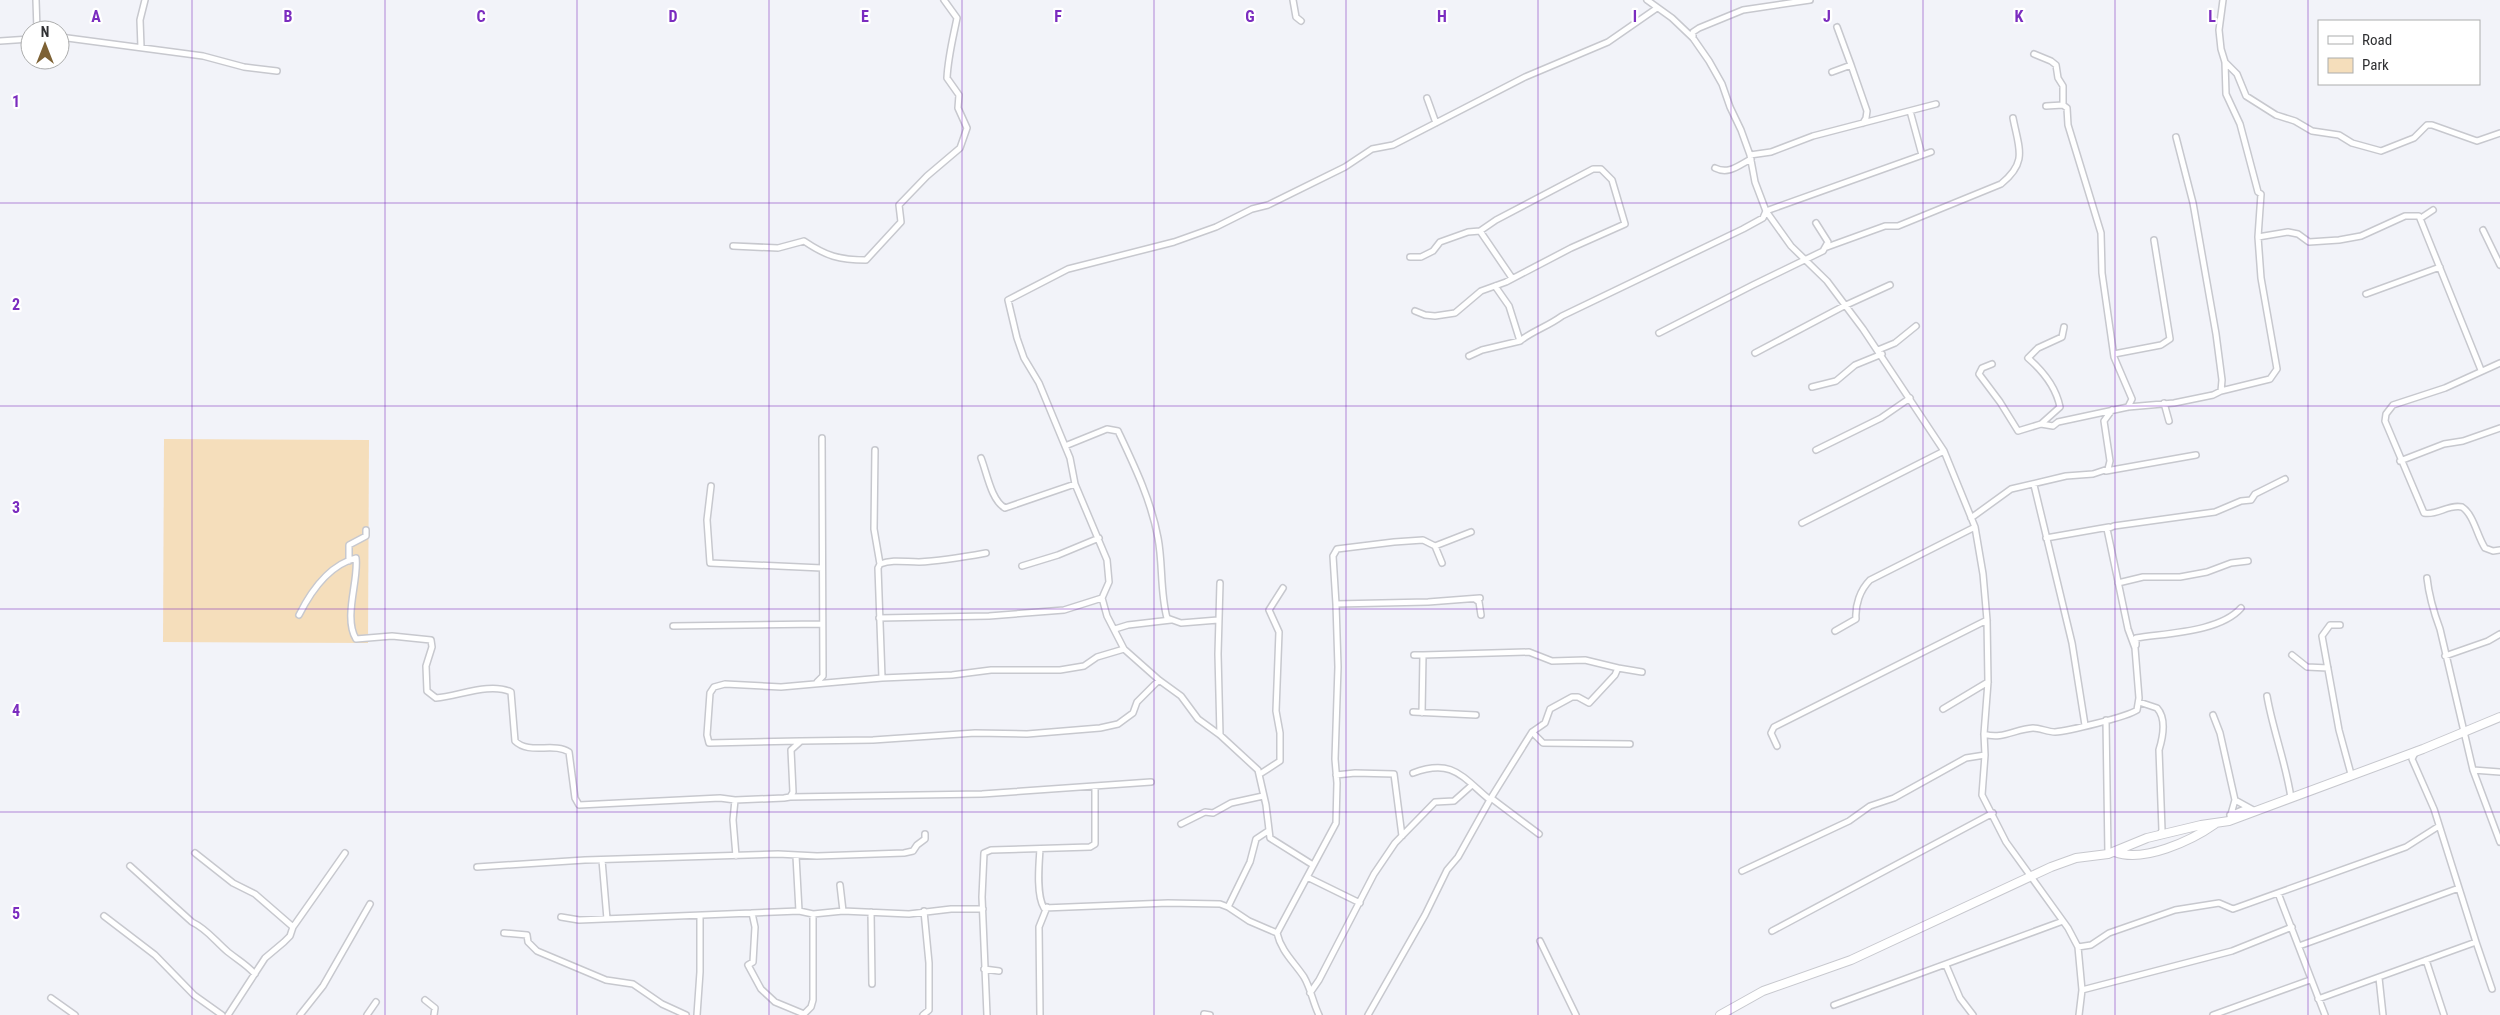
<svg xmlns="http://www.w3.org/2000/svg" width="2500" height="1015" viewBox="0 0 2500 1015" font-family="'Roboto Condensed',sans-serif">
<rect width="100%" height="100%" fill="#f2f3f9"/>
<path fill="#f5debb" d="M164 439 369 440 368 643 163 642Z"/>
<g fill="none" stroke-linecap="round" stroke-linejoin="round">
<g stroke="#c7c8ce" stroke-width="8">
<path id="street" d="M36 0 37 30
M1293 0 1296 17 1301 21
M1647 0 1672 18 1693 38 1709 61 1722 84 1730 107 1741 130 1750 155 1755 182 1766 211 1791 246 1827 281 1863 329 1944 451 1975 527 1983 574 1987 620 1988 682 1984 734 1985 755 1982 795 2006 842 2068 928 2078 947 2082 990 2079 1015
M1837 27 1851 65
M60 37 203 56 244 67 277 71
M1693 38V32L1699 28 1743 10 1810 0
M0 41 30 39
M141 47 140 20 145 0
M2034 54 2051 61 2056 65 2058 78 2063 86V105
M2225 62 2237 74 2246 96 2276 115 2295 121 2312 131 2339 135 2352 143 2381 151 2414 138 2427 125H2432L2477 141 2500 133
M1832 72 1851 65 1867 111 1866 118 1863 123
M1427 98 1436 123
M2046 106 2063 105 2067 108 2068 125 2101 233 2102 273 2114 357 2132 399 2128 407
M1910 111 1922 155
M2176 137 2193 203 2216 334 2222 380 2221 391
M1750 155 1771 152 1813 136 1936 104
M1715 168C1729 175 1739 165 1751 159
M2421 218 2433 210
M2483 230 2500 265
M1480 231 1512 278
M2258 237 2288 232 2298 234 2309 242 2339 240 2361 236 2405 216H2419L2481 370
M733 246 778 248 804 241C826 256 839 260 866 260L901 222 899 205 927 176 960 148 967 128 958 108 959 95 947 78C948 57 953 38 957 18L944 0
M1827 247 1885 226H1898L2001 184C2028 162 2019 149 2013 118
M1410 257H1421L1433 251 1440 242 1468 232 1480 231 1496 220 1593 169H1601L1612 180 1625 224 1571 248 1506 282 1481 291 1455 313 1435 316 1425 315 1415 311
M2366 294 2440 267
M1659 333 1753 285 1823 251 1828 242 1816 223
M1520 341C1534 330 1547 327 1562 316L1743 229 1763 218 1766 211 1931 152
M1878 350 1895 343 1916 326
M1755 353 1844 306 1890 285
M2114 354 2161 345 2170 339 2154 240
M1469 356 1482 350 1520 341 1509 306 1495 286
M2500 363 2445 388 2393 405 2386 414 2385 421 2424 513C2437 516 2448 504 2462 507 2474 515 2477 536 2485 548L2493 551 2500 550
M1992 364 1982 368 1979 374 2000 402 2018 431 2041 424 2060 407C2056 387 2043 371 2028 358L2038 348 2062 337 2064 327
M1812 387 1836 381 1855 365 1882 354
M2164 403 2169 421
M2041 424 2053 426 2058 422 2128 407 2174 403 2213 395 2221 391 2270 379 2277 369 2261 278 2258 237 2261 194 2258 192 2240 124 2226 94 2225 62 2221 49 2219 30 2223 0
M1065 446 1107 429 1118 431C1134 465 1151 500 1158 538 1163 564 1160 592 1167 618L1181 623 1218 620
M875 450 874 529 880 564
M1816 450 1881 418 1910 398
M981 458C987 473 991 500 1005 508L1075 484
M2400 461 2444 444 2463 441 2500 428
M2106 471 2196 455
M2034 485 2072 643 2085 725
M711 486 707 520 710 563 822 568
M1971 518 2011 489 2066 476 2093 474 2108 469 2110 461 2104 421 2112 410
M1802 523 1944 451
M1471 532 1435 546 1423 540 1394 542 1337 549 1333 556 1336 604 1428 602 1480 598
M2046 538 2109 527
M1435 546 1442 563
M986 553C964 557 942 561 919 562 905 562 893 559 880 564L878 568 882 678 952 675 991 670H1060L1084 666 1097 657 1124 649
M349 561V545L366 536V530
M1022 566 1058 555 1099 538
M2427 578C2429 596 2434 613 2440 629L2473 770 2500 842
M2118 583 2143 577H2180L2207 572 2231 563 2248 561
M1475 599 1479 602 1481 615
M299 615C311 591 329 565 356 558 359 580 343 617 356 639L392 636 431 640 432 647 426 666 427 691 436 698C459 696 490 682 511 692L515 741C529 755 554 742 569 752L575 798 579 805 720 798 735 800 784 798 790 797 793 792 791 750 801 741 873 740 975 733 1027 734 1100 728 1118 724 1133 713 1137 702 1159 680
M879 618 989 616 1064 610 1102 598
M2340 625H2330L2322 636 2339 730 2351 774
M673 626 822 624
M1115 629 1128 625 1171 620
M1835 631 1856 619C1855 605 1860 590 1870 580L1975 527
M2136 645V638C2167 633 2220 632 2241 608
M1414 655H1423
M2292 655 2307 667 2328 668
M2445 656 2488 641 2500 634
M1618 668 1642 672
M817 682 823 676 822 438
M2267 696C2273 731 2286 763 2291 798
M2139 702 2157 708C2167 719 2163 737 2159 750L2162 830 2160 835
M1943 709 1988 682
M1413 712 1476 715
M1422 713 1423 655 1529 652 1552 661 1585 660 1618 668 1615 675 1589 703 1578 697H1572L1550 709 1545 723 1532 732 1491 798
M2213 715 2220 733 2235 800 2229 821
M2106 720 2108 854
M1532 732 1543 743 1630 744
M1984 734C2002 740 2015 729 2033 728 2040 728 2048 732 2055 732 2068 731 2127 717 2137 710L2139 698 2135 648 2128 629 2107 529 2114 526 2215 512 2241 501 2251 500 2255 494 2285 479
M1220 735 1218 654 1220 583
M800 741 709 743 707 735 710 693 714 687 725 684 781 687 882 678
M1777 746 1771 733 1774 727 1987 620
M2473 770 2500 772
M1413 773C1453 758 1462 777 1490 800
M1260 774 1280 761V733L1276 711 1279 632 1269 610 1283 588
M1336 775 1355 773 1394 774 1402 836
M790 797 982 794 1151 782
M735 800 733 820 736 856
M2235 800 2255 811
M2230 815 2247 808
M1181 824 1205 812 1213 813 1231 803 1263 796
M1040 849C1039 864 1036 895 1044 908L1168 903 1220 904 1228 907 1249 921 1277 933
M195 853 233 883 255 894 293 927
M796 856 799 911
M602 860 607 919
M1313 865 1270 838 1266 805 1258 770 1220 735 1198 719 1181 696 1159 680 1124 649 1107 616 1102 598 1109 582 1107 560 1075 484 1070 458 1039 383 1024 358 1017 338 1008 300 1068 269 1174 242 1216 227 1252 209 1268 205 1345 167 1372 149 1393 145 1525 77 1608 42 1657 8
M130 866 192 922C207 929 215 941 228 952 238 960 246 964 255 974
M477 867 585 860 778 854 817 856 904 853 913 851 917 845 925 839V834
M1742 871 1849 821 1870 806 1894 798 1966 758 1985 755
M1307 877 1360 903
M840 885 843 911
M2278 893 2325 1015
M1228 907 1250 862 1256 839 1268 831
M871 912 872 984
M752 913 755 927 753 962 748 965 761 989 775 1002 804 1014
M104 916 155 955 194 995 222 1015
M561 917 579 920 799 911 813 914 843 911 909 914 951 909H983
M1772 931 1993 813
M504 933 527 935 528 942 537 951 606 980 633 984 662 1004 686 1015
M1540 941 1576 1015
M2476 942 2492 989
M2299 946 2459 888
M2078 947 2091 945 2109 933 2175 910 2219 903 2233 909 2406 847 2439 826
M2426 960 2444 1015
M1946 965 1960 998 1973 1015
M984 969 999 971
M2379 978 2383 1015
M2082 990 2232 951 2292 927
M1310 993 1319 980 1374 874 1395 843 1435 802 1454 801 1472 785
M51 998 75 1015
M2318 999 2476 942 2434 809 2412 759 2416 751
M425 1000 435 1008 434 1015
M1834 1005 2063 921
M1204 1014 1210 1015
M228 1015 265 958 284 942 290 936 293 927 345 853
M300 1015 323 986 370 904
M367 1015 376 1002
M697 1015 700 972V916
M803 1015 811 1007 813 1000V914
M923 1015 929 1010V963L924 911
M987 1015 982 897 984 853 991 850 1090 847 1095 844V786
M1040 1015 1039 927 1047 907
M1319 1015C1313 1003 1311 989 1304 977 1294 962 1281 951 1277 933L1336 823 1337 783 1335 759 1338 667 1336 604
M1368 1015 1425 915 1447 870 1458 857 1491 798 1539 834
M2213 1015 2310 980"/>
</g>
<g stroke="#c7c8ce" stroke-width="10">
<path id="secondary" d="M2115 852C2143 863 2191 841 2215 824
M1720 1015 1763 991 1851 960 2051 867 2076 858 2108 854 2147 838 2201 825 2229 821 2423 749 2500 717"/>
</g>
<use href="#street" stroke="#fff" stroke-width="5"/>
<use href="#secondary" stroke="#fff" stroke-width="8"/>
</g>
<path fill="none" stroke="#7b2cbf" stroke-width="1" stroke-opacity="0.55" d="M192 0V1015M385 0V1015M577 0V1015M769 0V1015M962 0V1015M1154 0V1015M1346 0V1015M1538 0V1015M1731 0V1015M1923 0V1015M2115 0V1015M2308 0V1015M0 203H2500M0 406H2500M0 609H2500M0 812H2500"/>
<g font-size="16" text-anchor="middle" font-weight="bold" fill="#7b2cbf" stroke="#fff" stroke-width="4.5" stroke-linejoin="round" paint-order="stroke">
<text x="96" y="22">A</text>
<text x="288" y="22">B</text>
<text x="481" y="22">C</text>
<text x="673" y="22">D</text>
<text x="865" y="22">E</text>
<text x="1058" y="22">F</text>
<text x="1250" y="22">G</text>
<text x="1442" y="22">H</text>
<text x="1635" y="22">I</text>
<text x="1827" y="22">J</text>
<text x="2019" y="22">K</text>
<text x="2212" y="22">L</text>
<text x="16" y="107">1</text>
<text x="16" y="310">2</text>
<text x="16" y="513">3</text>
<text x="16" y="716">4</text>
<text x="16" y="919">5</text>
</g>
<rect x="2318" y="20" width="162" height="65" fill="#ffffff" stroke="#acadad"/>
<rect x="2328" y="36" width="25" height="8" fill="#ffffff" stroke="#acadad"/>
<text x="2362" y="45" font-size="15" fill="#303133">Road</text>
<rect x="2328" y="58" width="25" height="15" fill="#f5debb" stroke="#acadad"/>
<text x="2362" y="70" font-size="15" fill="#303133">Park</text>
<g transform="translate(45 45)"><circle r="24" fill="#ffffff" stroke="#acadad"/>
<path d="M0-4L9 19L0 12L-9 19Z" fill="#7d6134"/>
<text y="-8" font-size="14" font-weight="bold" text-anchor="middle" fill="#303133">N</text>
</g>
</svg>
